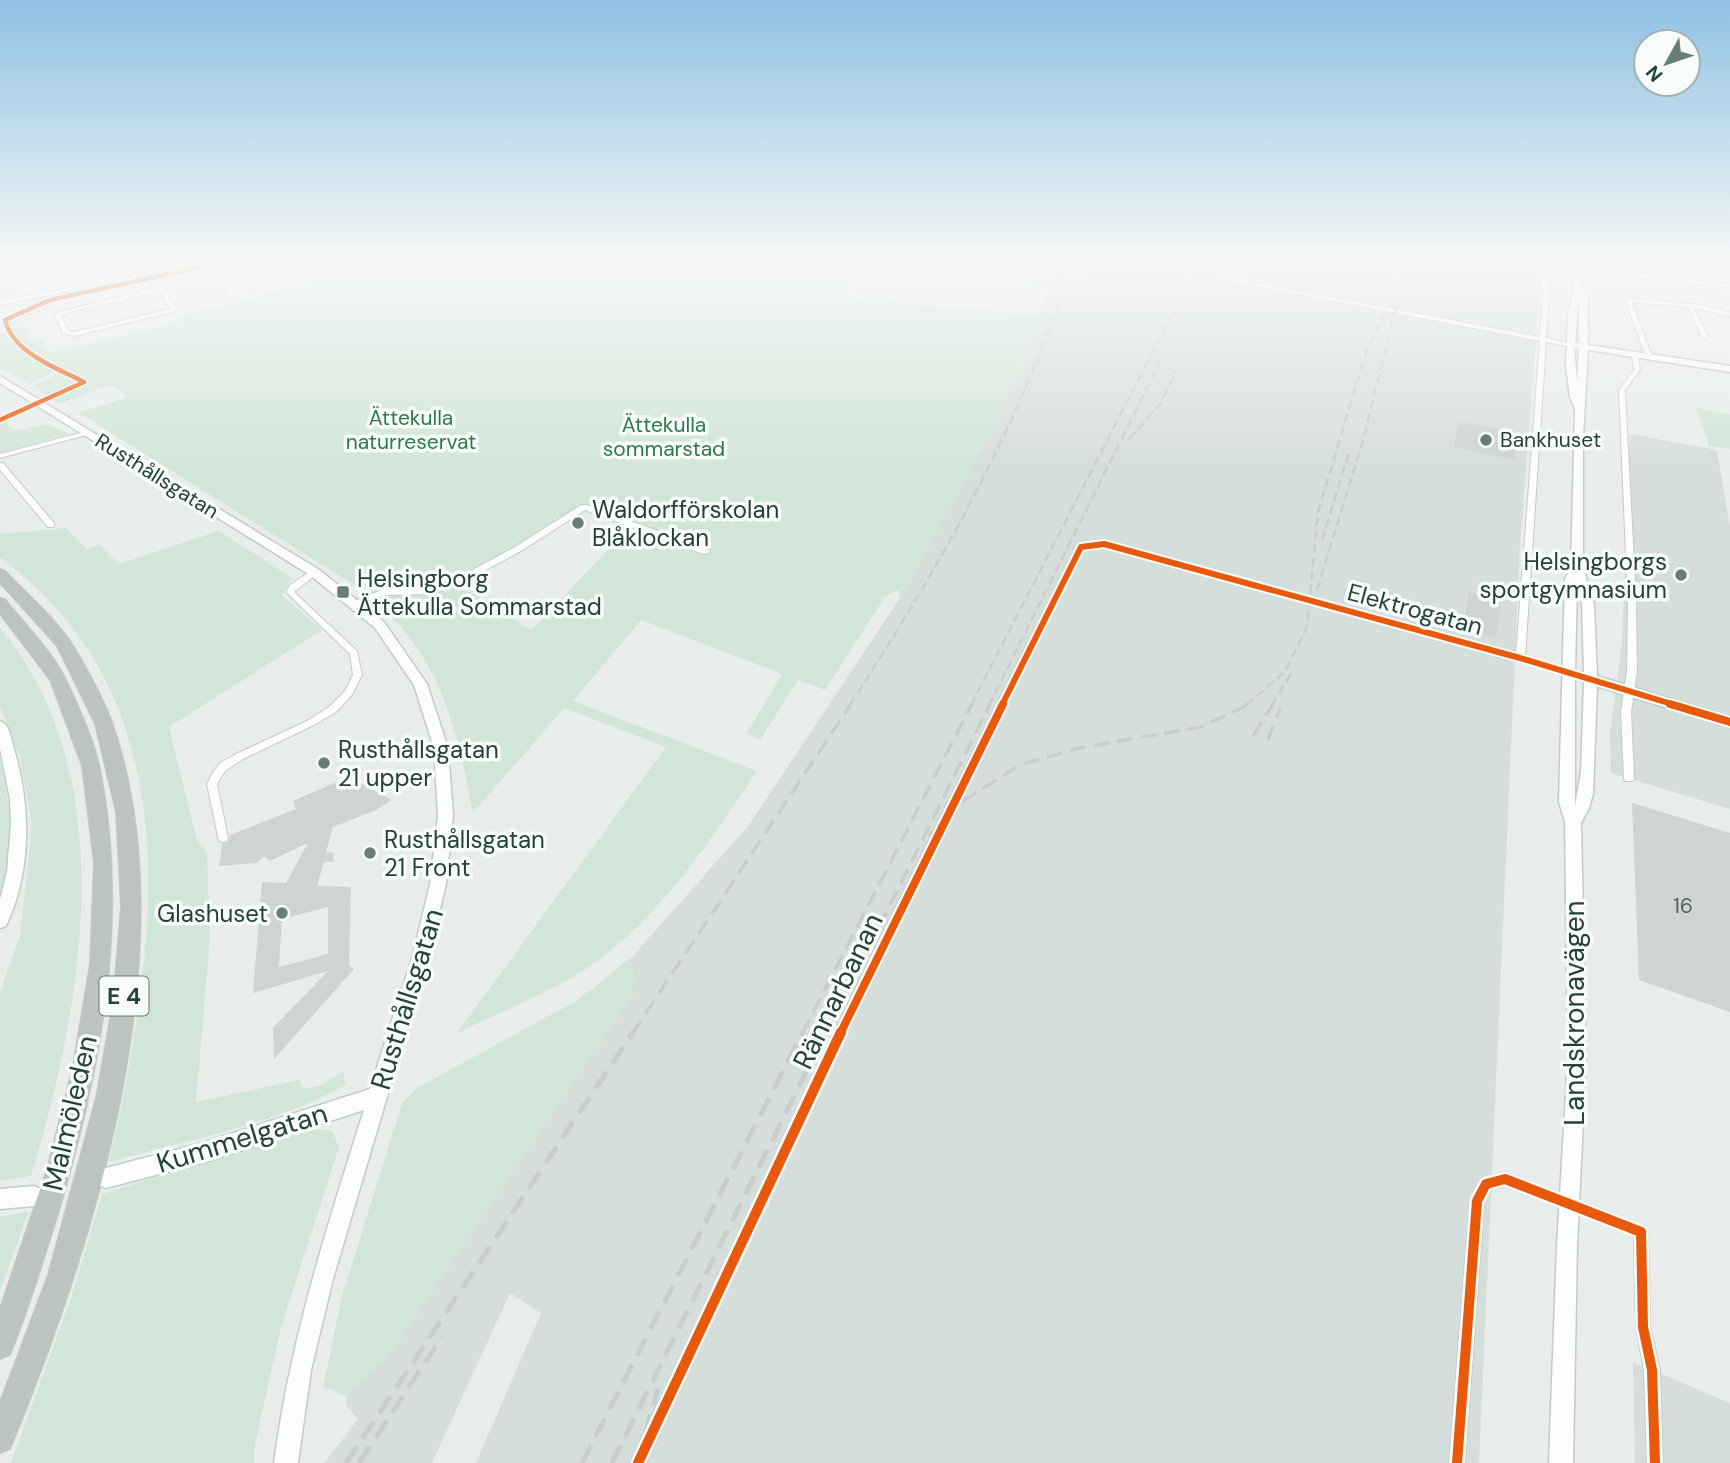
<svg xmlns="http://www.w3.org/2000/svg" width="1730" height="1463" viewBox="0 0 1730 1463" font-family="'DM Sans',sans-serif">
<rect width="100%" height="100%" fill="#e8edeb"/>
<path fill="#d6dedb" d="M1057 262H1080L1076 277 1086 278 1090 262H1542L1520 546 1479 1463H476L541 1313 510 1293 432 1463H324L358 1419 346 1405 347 1396 386 1359 633 993 632 957 749 825 900 598 982 449 1035 329Z
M1630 434 1717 450 1730 527V809L1611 773 1610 733 1622 643Z
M1633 1362 1730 1403V1463H1635Z"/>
<path fill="#d1e6d8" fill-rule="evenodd" d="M347 262H828L830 272H847L851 298 1044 316C1006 416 951 504 900 598L898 590 885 597 825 690 798 680 760 740 747 733 782 674 641 620 573 701 757 771C709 842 659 920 587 968 549 994 499 1012 457 1033L666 747 564 708 473 813C455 719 439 649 359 588L79 413 128 397 112 385 59 404 33 386 66 370 18 342 8 323 13 316 51 303V309L21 317 30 343 44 340 49 353 177 323 179 317 315 281 313 277 350 268ZM586 511 630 527 531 630 461 586Z
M1013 262H1057L1050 286 1040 289 1029 286Z
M0 331 26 352 56 370 54 372 30 384 0 368Z
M1696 408 1730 414V449L1709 446Z
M7 419 8 426C22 436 33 424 47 425 54 426 63 431 69 434L0 453V422Z
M66 528 86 549 100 545 119 564 219 531 292 578 282 595 322 630 169 727 197 841 207 851 210 939 196 1102 299 1080 304 1089 321 1085 343 1071 346 1085C273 1125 188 1140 109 1162 155 956 199 702 0 558V534Z
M0 627C124 778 83 1004 31 1176L0 1181V992L20 936 32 825 20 758 0 705Z
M0 760C11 806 15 848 0 894Z
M632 957 633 993 386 1359 347 1396 323 1387 342 1296 402 1103 417 1088 578 1000Z
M320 1129 332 1131 339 1147 281 1328 255 1444 254 1463H11L73 1292 102 1194 308 1130Z
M29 1211 4 1280 0 1291V1217Z"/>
<path fill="#cfd4d2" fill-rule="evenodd" d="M1458 421 1517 433 1515 460 1454 447Z
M1469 592 1501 601 1496 638 1463 629Z
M355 774 358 782 392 800 376 810 333 827 326 852 334 853 333 862H324L317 886 351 887 349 966 354 969 274 1059 273 1028 328 971 253 993 262 882 286 883 308 843 270 861 264 856 257 863 219 866 222 844 229 842 230 835 296 809 293 801ZM328 907V954L279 967 282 919Z
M1632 803 1730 833V1012L1639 980Z"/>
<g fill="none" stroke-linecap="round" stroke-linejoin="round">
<g stroke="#c5cac8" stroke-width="2">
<path id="street" d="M89 262H95L103 281 202 262H214L221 273 270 262H280L223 276 231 288 303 271 306 269 301 262H307L312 269 307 273 233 291 237 297 234 299 227 291 209 264 155 274 177 310 176 311 74 336 63 333 55 316 59 312 158 288 150 275 105 284 102 287 99 285 0 305V301L98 282ZM160 291 170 309 74 332 68 331 61 316 63 314Z
M1540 262H1546L1549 295 1546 338 1575 345 1572 347 1546 342 1525 657 1571 670 1573 672 1571 674 1568 675 1104 546H1090L1082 551 879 963 646 1463H630L871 956 1076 547 1089 542H1104L1516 655 1540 341 1221 279 1218 277 1219 276 1540 337 1543 295Z
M1584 262H1590L1591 267 1598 269 1647 275 1641 262H1647L1653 276 1712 282 1700 262H1706L1718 283 1730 284V288L1597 273 1587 269Z
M1722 262H1730V265L1723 263Z
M1628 298 1701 305 1730 312V316L1694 308 1708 337 1705 339 1702 337 1688 307 1632 302 1652 357 1649 359 1646 357 1625 300Z
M1635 353 1638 355 1640 370 1625 390 1636 602 1637 671 1631 712 1634 778 1633 781H1625L1624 778 1621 712 1627 671 1628 602 1619 390 1634 370 1632 355Z
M88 431 91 433 90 434 0 458V454Z
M0 463H3L54 523V527H48L0 470Z
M581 505H587L709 550 710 552 706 554H703L585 510 521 551 454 587 431 594 385 595 358 606 354 603 355 601 384 589 431 588 448 583 515 547Z
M314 569 317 570 318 572 317 574 294 592 357 651 362 675 352 695 336 712 314 725 243 759 225 771 217 784 228 838 227 841 223 842 219 841 207 784 213 772 220 763 236 754 307 721 329 707 345 691 353 675 350 654 286 592 290 585Z
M1505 1172 1646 1227 1648 1232 1650 1327 1660 1370 1663 1463H1647L1644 1370 1636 1327 1634 1236 1505 1186 1490 1190 1484 1202 1465 1463H1449L1470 1201 1481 1179Z"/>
</g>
<g stroke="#c3cbc8" stroke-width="3">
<path id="secondary" d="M1569 262H1577L1582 288 1588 297V345L1730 366V372L1588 350 1583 437V568L1594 604 1597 676 1730 717V727L1597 686 1593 794 1589 808 1581 823 1586 1060 1577 1245 1573 1463H1549L1557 1245 1568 1060 1565 822 1559 802 1565 579 1571 568 1575 409 1570 397 1566 366 1568 313 1574 288ZM1579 296V343H1575ZM1574 348 1579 349 1577 381ZM1577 583 1582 604 1584 672 1575 674ZM1575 678 1584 682 1581 771 1575 806Z
M0 376 318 569 384 622 427 684 448 748 453 815 446 884 429 955 333 1279 311 1370 298 1463H274C290 1341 327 1226 364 1110L202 1163 106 1188 99 1185 96 1178 99 1171 106 1168 202 1143 370 1089 413 955 430 884 438 815 434 748 414 685 375 628 310 575 0 383Z
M0 721C10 724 11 739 14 749 31 806 32 871 6 926L0 928V899L7 872 11 824 10 799 0 749Z
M34 1186 41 1189 44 1196 41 1203 34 1206 0 1209V1189Z"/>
</g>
<g stroke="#c3ccc9" stroke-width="2">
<path id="highway" d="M0 569 5 571C26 593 52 615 70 641 83 660 106 704 113 725 188 945 96 1242 10 1449L0 1453V1402L48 1275 96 1098 113 1002 121 906 116 812 95 724 57 646 0 583Z
M0 598 5 599C23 622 55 655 66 680 78 705 95 743 100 769 130 919 101 1070 58 1214 43 1261 29 1309 10 1355L0 1359V1308L48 1166 73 1066 90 964 94 863 82 766 50 680 0 614Z"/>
</g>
<use href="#street" fill="#fcfcfc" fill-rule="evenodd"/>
<use href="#secondary" fill="#fcfcfc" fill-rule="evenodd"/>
<use href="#highway" fill="#bcc4c2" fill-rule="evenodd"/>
<path stroke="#c9cdcc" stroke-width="2.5" stroke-dasharray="9 4.5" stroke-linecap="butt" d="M1129 439 1160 404 1176 371
M1322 540 1350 449
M1317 590 1362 444 1399 296
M850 705C944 560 1019 427 1073 262
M971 705 1199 262
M989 705 1160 362
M1246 705 1285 672 1307 627 1318 512 1367 349 1394 296 1399 262
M1272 705 1292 672"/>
<path stroke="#c9cdcc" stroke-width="3.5" stroke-dasharray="16 8" stroke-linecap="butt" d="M1253 736 1273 704
M1268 740 1280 708
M929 836 966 799 1020 765 1079 748 1201 727 1250 704
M632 1034 851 704
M802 1034 972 704
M826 1034 990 704"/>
<path stroke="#c9cdcc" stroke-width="5" stroke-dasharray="20 10" stroke-linecap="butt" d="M346 1463 633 1032
M359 1463 442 1337
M582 1463 803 1032
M612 1463 826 1032
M637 1463 658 1389"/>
<g stroke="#f7fbf9" stroke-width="7">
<path id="cycleway-far3" d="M84 382C57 368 13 353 5 320L50 300 224 262
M0 420 84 382"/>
</g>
<g stroke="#f7fbf9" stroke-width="10">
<path id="cycleway-far2" d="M1002 705 1081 547 1104 544 1520 658 1675 705"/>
</g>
<g stroke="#f7fbf9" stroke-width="12">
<path id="cycleway-far1" d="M1670 704 1730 722
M840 1034 1003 704"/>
</g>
<g stroke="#f7fbf9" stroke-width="15">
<path id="cycleway" d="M638 1463 841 1032
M1457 1463 1477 1201 1486 1184 1505 1179 1641 1232 1643 1327 1652 1370 1655 1463"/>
</g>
<use href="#cycleway-far3" stroke="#e8590c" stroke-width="4.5"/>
<use href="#cycleway-far2" stroke="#e8590c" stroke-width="6"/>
<use href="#cycleway-far1" stroke="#e8590c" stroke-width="8"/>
<use href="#cycleway" stroke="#e8590c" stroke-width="10"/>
</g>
<linearGradient id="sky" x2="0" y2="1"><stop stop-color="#8fc1e3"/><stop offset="0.56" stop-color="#f5f7f6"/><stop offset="1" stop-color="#f5f7f6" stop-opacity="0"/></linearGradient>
<rect width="1730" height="467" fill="url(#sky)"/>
<g fill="#697e78" stroke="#f7fbf9" stroke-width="2.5">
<circle cx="1486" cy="440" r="7"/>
<circle cx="578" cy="523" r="7"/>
<circle cx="1681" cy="575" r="7"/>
<rect x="336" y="585" width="14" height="14" rx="3.5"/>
<circle cx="324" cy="763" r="7"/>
<circle cx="370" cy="853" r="7"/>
<circle cx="282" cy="913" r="7"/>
</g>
<g text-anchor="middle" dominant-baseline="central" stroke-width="7" stroke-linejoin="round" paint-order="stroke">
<g font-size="21" fill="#2d7a4b" stroke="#f7fbf9">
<text x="411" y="418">Ättekulla<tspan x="411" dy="24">naturreservat</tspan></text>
<text x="664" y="425">Ättekulla<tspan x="664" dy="24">sommarstad</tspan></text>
</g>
<g font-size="21" fill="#24423a" stroke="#f7fbf9" text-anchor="start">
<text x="1500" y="440">Bankhuset</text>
</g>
<g font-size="21" fill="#24423a" stroke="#f7fbf9">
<text transform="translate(157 476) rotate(32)">Rusthållsgatan</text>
</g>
<g font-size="21" fill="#506761">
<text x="1683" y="906">16</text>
</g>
<rect fill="#f7fbf9" stroke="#637a73" stroke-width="2" x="99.5" y="976.5" width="49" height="39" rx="5"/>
<g font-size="23" font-weight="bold" fill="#24423a">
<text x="124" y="996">E 4</text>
</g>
<g font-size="24" fill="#24423a" stroke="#f7fbf9" text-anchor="start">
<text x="592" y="509">Waldorfförskolan<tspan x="592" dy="28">Blåklockan</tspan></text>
<text x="1667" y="561" text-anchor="end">Helsingborgs<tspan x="1667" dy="28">sportgymnasium</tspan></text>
<text x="357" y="578">Helsingborg<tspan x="357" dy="28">Ättekulla Sommarstad</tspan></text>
<text x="338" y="749">Rusthållsgatan<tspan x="338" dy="28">21 upper</tspan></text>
<text x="384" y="839">Rusthållsgatan<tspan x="384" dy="28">21 Front</tspan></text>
<text x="268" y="913" text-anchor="end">Glashuset</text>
</g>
<g font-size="24" fill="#24423a" stroke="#f7fbf9">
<text transform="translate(1415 609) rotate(15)">Elektrogatan</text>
</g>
<g font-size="28" fill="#24423a" stroke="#f7fbf9">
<text transform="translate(838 991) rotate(-64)">Rännarbanan</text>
<text transform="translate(407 999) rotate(-73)">Rusthållsgatan</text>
<text transform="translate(1574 1013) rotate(-90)">Landskronavägen</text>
<text transform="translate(70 1113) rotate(-77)">Malmöleden</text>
<text transform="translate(242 1138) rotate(-17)">Kummelgatan</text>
</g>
</g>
<g transform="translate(1667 63) rotate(230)"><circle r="33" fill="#f7fbf9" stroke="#a3b1ad" stroke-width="2"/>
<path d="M0-5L12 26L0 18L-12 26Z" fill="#697e78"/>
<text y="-10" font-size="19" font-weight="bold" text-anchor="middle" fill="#24423a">N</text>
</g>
</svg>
